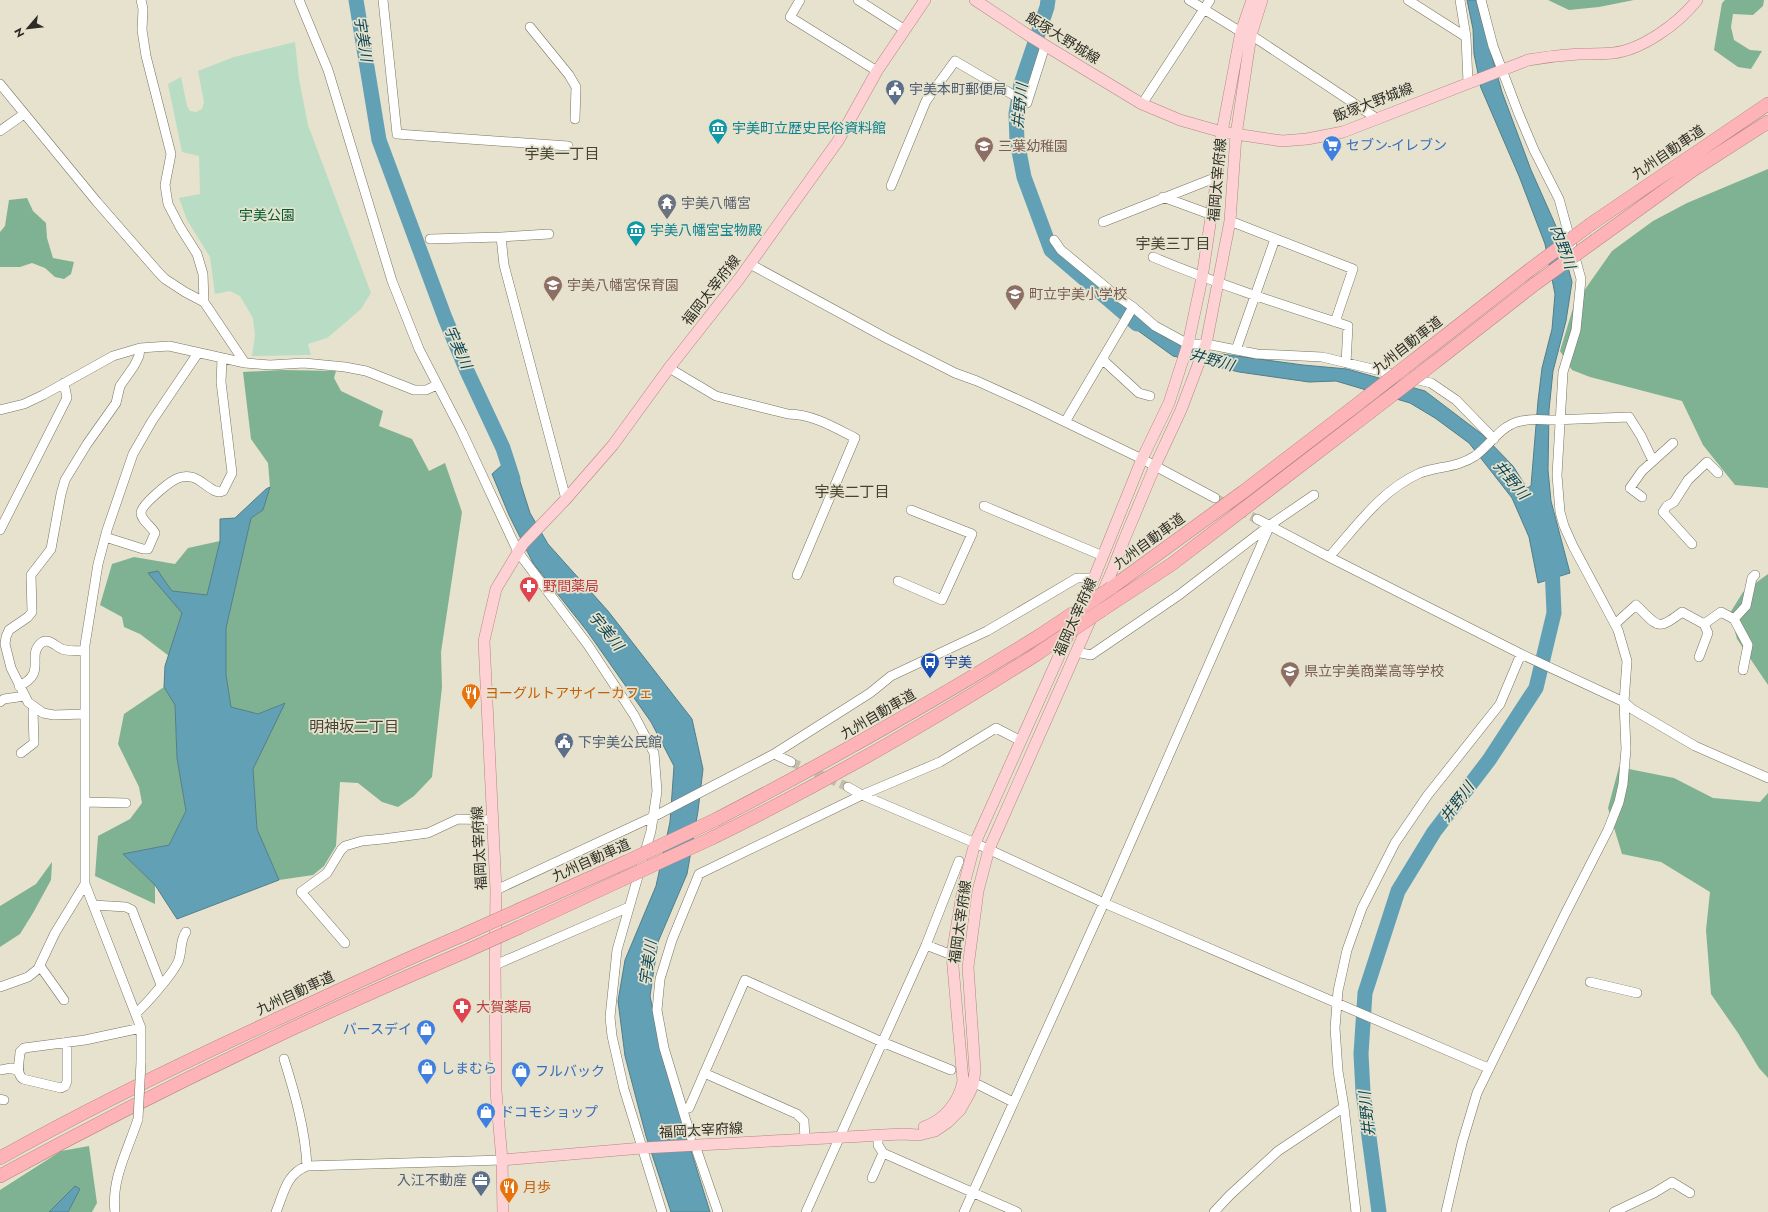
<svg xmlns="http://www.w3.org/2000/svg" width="1768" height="1212" viewBox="0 0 1768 1212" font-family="Jost,'Noto Sans JP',sans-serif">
<rect width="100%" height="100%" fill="#e6e2cd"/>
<path fill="#b8ddc4" d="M295 42 299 79 308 125 371 293 361 309 346 322 327 338 308 344 311 355 252 356 255 335 253 318 240 296 230 291 215 294 210 257 187 220 179 198 200 194 199 156 182 152 168 84 181 77 187 106 190 111 196 112 202 109 204 102 198 71 234 57Z"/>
<path fill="#7fb292" d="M1548 0H1634L1599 7 1569 10Z
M1725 0H1764L1763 6 1753 15 1733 14 1731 27 1734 40 1750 50 1762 51 1751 69 1738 67 1714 50 1722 3Z
M1768 169V488L1735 485 1703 445 1682 401 1590 377 1572 370 1560 351 1574 305 1612 251 1653 221 1687 203Z
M27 198 33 211 46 223 47 238 53 258 74 262 71 274 64 279 55 277 45 268 32 263 20 267H0V232L5 226 9 200Z
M282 370 336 371 334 378 341 391 383 411 379 426 412 439 429 471 445 463 462 512 441 652 442 687 432 777 414 796 398 807 382 802 358 783 340 782 336 846 324 866 313 875 279 880 257 829 253 769 284 703 258 714 231 707 226 675V628L251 518 263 510 270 487 268 463 251 439 243 372Z
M220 541 207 595 172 591 158 571 182 613 169 656 140 634 124 627 122 617 100 605 112 564 134 557 175 564 188 548Z
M1768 574V685L1737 639 1730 613 1743 592Z
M164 687 175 705 177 758 186 811 169 845 123 854 155 885V904L95 876 98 836 130 819 142 803 139 787 118 744 124 714Z
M1619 767 1674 778 1713 798 1760 802 1768 793V1078L1759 1068 1738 1033 1711 994 1706 930 1710 892 1661 862 1622 854 1608 808Z
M52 862 51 880 33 913 20 934 0 947V906L36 884Z
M89 1146 97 1203 92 1212H68L80 1189 49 1212H0V1190L61 1151Z"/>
<path fill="#62a1b5" stroke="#527e8a" d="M1467 0H1476L1502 92 1531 170 1559 233 1572 282 1566 321 1553 371 1549 410 1548 470 1551 501 1570 573 1538 583 1529 537 1512 498 1469 443 1435 418 1410 403 1336 381 1309 382 1239 372 1173 356 1119 317 1123 304 1163 336 1178 343 1214 353 1303 365 1347 369 1425 391 1483 435 1513 466 1527 488 1531 486 1538 401 1542 368 1552 329 1555 294 1545 244 1519 176 1481 88 1474 54 1473 29Z
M512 456 530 513 548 544 608 611 692 719 703 769 698 811 687 874 658 942 650 996 663 1060 710 1212H671L646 1136 625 1056 618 1001 625 960 656 886 670 822 674 766 651 722 587 631 533 563 509 515 492 474Z
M270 487 263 510 251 518 226 628V675L231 707 258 714 285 703 253 769 257 829 279 880 177 919 155 885 123 854 169 845 186 811 177 758 175 705 164 687 165 666 182 613 148 573 158 571 172 591 207 595 220 541V519L235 518 266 489Z
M75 1186 80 1189 68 1212H49Z"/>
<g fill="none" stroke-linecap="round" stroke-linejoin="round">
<path stroke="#62a1b5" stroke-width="15" d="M356 0 379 140 445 318 467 371 503 448 513 479
M1048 0 1047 7 1021 84 1016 114 1017 141 1024 177 1051 250 1137 324
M1379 1212 1363 1092 1361 1054 1365 993 1398 891 1434 832 1489 760 1536 688 1554 613 1552 566 1550 559"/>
<path stroke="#c1beab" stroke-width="9" stroke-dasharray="9 4.5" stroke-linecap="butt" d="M1215 498 1257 519
M791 762 848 787"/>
<g stroke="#777461" stroke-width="10">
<path id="minor" d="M141 0 143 9 142 30 146 56 171 154 165 185 168 204 180 227 197 254 203 274 204 302
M299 0 328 70 392 281 419 349 462 432 518 552 588 645 634 715 654 753 657 791 651 831 617 950 610 1017 612 1036 624 1089 662 1212
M383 0 397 134 568 146
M800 0 790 17 877 71
M858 0 905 30
M1189 0 1241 32 1251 35 1376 118
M1408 0 1466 37
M1460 0 1466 37 1468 82
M530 27 569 75 576 87 575 119
M0 84 97 202 159 273 165 279 185 292 204 302 245 363
M1142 104 1210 0
M0 131 24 114
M891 186 926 101 955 61 1027 103 1045 46
M1163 197 1212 215
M1230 221 1353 269 1335 322
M1103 222 1217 177
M549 234 501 237 504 265 566 499
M430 239 501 237
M1054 240 1061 250 1113 293 1133 307 1155 326 1188 344H1206L1257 354 1322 357 1431 383 1456 400 1494 439
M1153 257C1217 284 1283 305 1348 326L1346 363
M750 264 888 339 955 373 977 381 1030 405 1142 459 1215 498
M1236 350 1275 239
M1103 360 1139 393 1150 396
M669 368 716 396 788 414C812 414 834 427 855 438L797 575
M0 410 24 404 43 395 113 356 140 348 169 346 245 363 270 365 304 363 345 367 366 371 414 390H426L437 385
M1065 422 1133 307
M1642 497 1630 488 1642 471 1673 443
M984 506 1103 556
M1257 519 1329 557 1521 654 1624 702 1632 709 1695 746 1768 778
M0 530 67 398 64 383
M105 537 143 549H148L155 533C152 527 141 520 141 513 141 505 168 483 176 479 180 477 186 476 191 477 202 478 213 496 223 491L232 473 221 382 222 359
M1692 544 1663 512 1667 506 1674 502 1688 480 1707 462 1718 473
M1329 557C1356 527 1381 490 1420 473 1438 466 1457 468 1475 456 1489 446 1500 427 1517 422 1529 418 1541 420 1553 420 1579 419 1604 418 1629 417L1641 436 1653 461
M898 581 942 600 972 534 911 510
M1734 619 1748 645 1743 670
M1615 624 1636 605C1658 626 1656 632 1682 612L1704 624 1721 612 1734 619 1746 606 1752 578 1755 575
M1076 652 1091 655 1179 595 1270 525 1314 495
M1699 657 1708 633 1704 624
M19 686C47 673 27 657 40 644 48 636 56 647 62 649 69 652 78 650 84 651
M0 702 4 699 25 696
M84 714 54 715 43 713 28 702 11 668 5 644 6 637 9 630 28 617 32 612 31 575 51 549 61 494 65 480 87 444 116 403 120 386 134 366 139 356 140 348
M21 753 34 743 33 711 35 707
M774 754 791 762
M848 787 862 795 975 843 1104 903 1488 1068
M85 802 126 803
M496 890 657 815 774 754 870 693 891 676 987 631 1077 578H1094
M93 905 126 907 132 910 161 985
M345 943 301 892 327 873 341 850 345 846 362 841 383 839 428 833 458 819 492 820
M926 945 952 955
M495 965 629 907
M40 966 64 1000
M1590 982 1637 993
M0 987 28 977 38 969 55 933 85 884
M136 1013C145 1006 177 969 179 959 182 950 180 940 186 932
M67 1042V1081L65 1086 61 1088 23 1079C15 1073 20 1060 20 1052L24 1048 85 1040 141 1028
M284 1059C295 1094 305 1129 307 1166
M141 1062V1028L85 884V645L98 564 107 530 133 454 152 421 198 353
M0 1070 11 1068 18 1071
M704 1073 797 1114 804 1121 805 1139
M979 1085 1013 1102
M0 1099 4 1100
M689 1108 745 980 882 1042 951 1070
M878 1135V1145L883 1153 1017 1212
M691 1137 664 1048 657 1010 660 979 672 940 699 874 862 795 940 762 996 728 1021 741
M697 1151 718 1212
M872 1178 883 1153
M115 1212C111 1179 128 1150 138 1119
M276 1212C284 1193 286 1174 307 1166L502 1160
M806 1212 926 945 959 861
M964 1212 1104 903 1270 525
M1214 1212 1230 1195 1278 1151 1344 1107
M1356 1212 1344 1107 1338 1071 1335 1028 1338 991 1347 950 1362 908 1395 843 1427 796 1500 704 1521 654
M1446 1212 1462 1143 1477 1093 1565 914 1608 830 1619 802 1623 784 1626 749 1624 702 1627 661 1618 630 1573 546 1564 526 1560 512 1557 475 1563 372 1576 330 1581 279 1559 199 1534 150 1518 112 1493 46 1481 0
M1614 1212 1654 1193 1672 1182 1690 1193"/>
</g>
<g stroke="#b58584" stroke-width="12">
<path id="major" d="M975 0 1028 35 1142 104 1180 120 1222 132 1282 141 1307 139 1343 132 1528 60C1545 57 1562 55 1579 54 1590 54 1602 54 1613 53 1642 50 1679 23 1697 0
M924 1127C944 1120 959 1102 963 1081L952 955 963 888 975 843 1094 578 1142 459 1169 403 1188 344 1202 278 1217 177 1222 132 1241 32 1252 0
M502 1160 642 1148 902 1134 919 1135 935 1131 948 1122 960 1110 969 1094 973 1085 975 1071 968 967 978 891 989 849 1112 571 1124 540 1155 466 1181 410 1206 344 1230 221 1236 135 1251 35 1262 0
M503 1212 502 1160 496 1091 495 965 496 890 484 641 496 589 523 544 566 499 613 445 669 368 739 279 838 141 877 71 925 0"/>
</g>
<g stroke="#b58584" stroke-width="14">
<path id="highway" d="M1591 224 1768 104
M1596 240 1693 170 1768 122
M1413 361 1532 268
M1434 363 1535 284
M1111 588 1243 492 1350 410
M1102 610 1172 564 1369 413
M717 819C827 762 934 701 1039 636
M712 838C824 783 932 721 1037 654
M521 909 626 862
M520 927 621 880
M0 1158C89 1108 180 1064 273 1021 336 992 399 962 463 935
M0 1176C150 1094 305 1020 462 953"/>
</g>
<use href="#minor" stroke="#fff" stroke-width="9"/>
<use href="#major" stroke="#fed2d4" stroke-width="11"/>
<use href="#highway" stroke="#feb4b7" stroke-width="13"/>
<g stroke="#777461" stroke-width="10" stroke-linecap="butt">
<path id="minor-bridge" d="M138 1119 141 1062"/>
</g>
<g stroke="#b58584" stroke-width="14" stroke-linecap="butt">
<path id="highway-bridge" d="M1532 268 1591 224
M1535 284 1596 240
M1350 410 1413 361
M1369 413 1434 363
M1039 636 1111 588
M1037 654 1102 610
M626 862 717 819
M621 880 712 838
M463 935 521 909
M462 953 520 927"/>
</g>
<use href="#minor-bridge" stroke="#fff" stroke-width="9"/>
<use href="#highway-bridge" stroke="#feb4b7" stroke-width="13"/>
</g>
<defs>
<g id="civic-pin" transform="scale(1)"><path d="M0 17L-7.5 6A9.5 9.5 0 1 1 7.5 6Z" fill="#5c6f8a" stroke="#e6e2cd"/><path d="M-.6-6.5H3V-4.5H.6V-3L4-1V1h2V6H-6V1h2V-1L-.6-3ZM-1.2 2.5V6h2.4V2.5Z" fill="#fff"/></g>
<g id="museum-pin" transform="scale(1)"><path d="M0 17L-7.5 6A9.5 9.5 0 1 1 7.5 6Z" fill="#0f9aa8" stroke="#e6e2cd"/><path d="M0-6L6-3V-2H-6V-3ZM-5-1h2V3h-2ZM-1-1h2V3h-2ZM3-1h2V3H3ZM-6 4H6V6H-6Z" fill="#fff"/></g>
<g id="supermarket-pin" transform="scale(1)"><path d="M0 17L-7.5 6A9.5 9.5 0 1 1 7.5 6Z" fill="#3f7fe0" stroke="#e6e2cd"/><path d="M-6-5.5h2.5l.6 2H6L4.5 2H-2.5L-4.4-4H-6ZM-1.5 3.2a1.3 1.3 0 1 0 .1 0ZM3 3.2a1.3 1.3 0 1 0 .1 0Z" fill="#fff"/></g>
<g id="school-pin" transform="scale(1)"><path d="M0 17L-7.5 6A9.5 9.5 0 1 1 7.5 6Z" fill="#8d6e63" stroke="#e6e2cd"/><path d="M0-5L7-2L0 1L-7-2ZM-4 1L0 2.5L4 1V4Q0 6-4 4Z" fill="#fff"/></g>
<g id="temple-pin" transform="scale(1)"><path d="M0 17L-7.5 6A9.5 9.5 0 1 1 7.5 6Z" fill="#6b7280" stroke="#e6e2cd"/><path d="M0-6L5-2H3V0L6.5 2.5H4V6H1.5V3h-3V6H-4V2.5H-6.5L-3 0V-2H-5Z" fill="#fff"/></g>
<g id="pharmacy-pin" transform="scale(1)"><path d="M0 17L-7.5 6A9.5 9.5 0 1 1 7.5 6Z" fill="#e0444e" stroke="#e6e2cd"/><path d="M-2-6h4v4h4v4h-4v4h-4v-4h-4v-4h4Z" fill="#fff"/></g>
<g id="bus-pin" transform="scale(1)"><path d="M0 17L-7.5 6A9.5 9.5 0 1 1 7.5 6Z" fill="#1a4fb4" stroke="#e6e2cd"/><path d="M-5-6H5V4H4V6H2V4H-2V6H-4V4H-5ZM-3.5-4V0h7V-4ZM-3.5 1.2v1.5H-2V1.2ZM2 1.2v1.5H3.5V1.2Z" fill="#fff"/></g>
<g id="restaurant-pin" transform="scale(1)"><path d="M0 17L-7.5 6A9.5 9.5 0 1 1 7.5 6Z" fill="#e8710a" stroke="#e6e2cd"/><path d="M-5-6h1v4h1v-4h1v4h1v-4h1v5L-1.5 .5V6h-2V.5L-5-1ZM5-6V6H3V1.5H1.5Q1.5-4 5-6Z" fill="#fff"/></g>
<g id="shop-pin" transform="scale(1)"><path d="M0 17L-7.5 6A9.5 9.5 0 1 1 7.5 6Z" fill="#3f7fe0" stroke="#e6e2cd"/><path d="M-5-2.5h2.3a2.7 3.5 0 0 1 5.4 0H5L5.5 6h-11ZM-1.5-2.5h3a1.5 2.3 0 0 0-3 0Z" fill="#fff"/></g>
<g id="office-pin" transform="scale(1)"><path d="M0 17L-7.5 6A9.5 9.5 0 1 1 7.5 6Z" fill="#5c6f8a" stroke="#e6e2cd"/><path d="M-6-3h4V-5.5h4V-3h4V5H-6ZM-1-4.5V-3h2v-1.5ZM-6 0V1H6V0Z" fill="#fff"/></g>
</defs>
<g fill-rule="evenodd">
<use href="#civic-pin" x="895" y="89"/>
<use href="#museum-pin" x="718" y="128"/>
<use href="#supermarket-pin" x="1332" y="145"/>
<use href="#school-pin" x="984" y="146"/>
<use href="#temple-pin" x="667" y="203"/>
<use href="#museum-pin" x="636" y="230"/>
<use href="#school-pin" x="553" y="285"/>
<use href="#school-pin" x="1015" y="294"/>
<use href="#pharmacy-pin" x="529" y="586"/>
<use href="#bus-pin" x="930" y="662"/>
<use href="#school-pin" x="1290" y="671"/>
<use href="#restaurant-pin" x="471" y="693"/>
<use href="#civic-pin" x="564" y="742"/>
<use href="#pharmacy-pin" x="462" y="1007"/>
<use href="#shop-pin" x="426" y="1029"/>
<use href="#shop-pin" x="427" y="1068"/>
<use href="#shop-pin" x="521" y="1071"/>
<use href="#shop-pin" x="486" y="1112"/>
<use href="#office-pin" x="481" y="1180"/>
<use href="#restaurant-pin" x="509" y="1187"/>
</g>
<g text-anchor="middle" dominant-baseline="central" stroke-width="3.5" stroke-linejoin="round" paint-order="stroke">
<g font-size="14" fill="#2e2d25" stroke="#e6e2cd">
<text transform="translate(1063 38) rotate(32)">飯塚大野城線</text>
<text transform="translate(1373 102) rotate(-21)">飯塚大野城線</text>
<text transform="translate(1668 152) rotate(-34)">九州自動車道</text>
<text transform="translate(1217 180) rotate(-85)">福岡太宰府線</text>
<text transform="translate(711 290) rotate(-52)">福岡太宰府線</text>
<text transform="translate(1407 345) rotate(-38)">九州自動車道</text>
<text transform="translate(1149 541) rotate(-36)">九州自動車道</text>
<text transform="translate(1075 617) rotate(-66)">福岡太宰府線</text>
<text transform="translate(878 714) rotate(-30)">九州自動車道</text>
<text transform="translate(479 848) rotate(-93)">福岡太宰府線</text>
<text transform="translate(591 860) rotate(-24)">九州自動車道</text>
<text transform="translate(960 922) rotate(-82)">福岡太宰府線</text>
<text transform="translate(295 993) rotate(-25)">九州自動車道</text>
<text transform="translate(701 1130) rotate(-3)">福岡太宰府線</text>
</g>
<g font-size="14" fill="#4e5e75" stroke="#e6e2cd" text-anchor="start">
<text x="909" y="89">宇美本町郵便局</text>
<text x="578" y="742">下宇美公民館</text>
<text x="467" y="1180" text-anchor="end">入江不動産</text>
</g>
<g font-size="14" fill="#0d838f" stroke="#e6e2cd" text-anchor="start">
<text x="732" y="128">宇美町立歴史民俗資料館</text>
<text x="650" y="230">宇美八幡宮宝物殿</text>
</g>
<g font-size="14" fill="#366cbe" stroke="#e6e2cd" text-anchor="start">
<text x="1346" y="145">セブン-イレブン</text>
<text x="412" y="1029" text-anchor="end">バースデイ</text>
<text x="441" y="1068">しまむら</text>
<text x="535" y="1071">フルバック</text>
<text x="500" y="1112">ドコモショップ</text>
</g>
<g font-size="14" fill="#785e54" stroke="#e6e2cd" text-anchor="start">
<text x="998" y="146">三葉幼稚園</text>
<text x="567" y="285">宇美八幡宮保育園</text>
<text x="1029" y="294">町立宇美小学校</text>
<text x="1304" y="671">県立宇美商業高等学校</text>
</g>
<g font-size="14" fill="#5b616d" stroke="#e6e2cd" text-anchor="start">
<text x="681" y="203">宇美八幡宮</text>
</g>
<g font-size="14" fill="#005c33" stroke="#e6e2cd">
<text x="267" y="215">宇美公園</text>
</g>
<g font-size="14" fill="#be3a42" stroke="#e6e2cd" text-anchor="start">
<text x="543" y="586">野間薬局</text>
<text x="476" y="1007">大賀薬局</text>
</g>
<g font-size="14" fill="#164399" stroke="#e6e2cd" text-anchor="start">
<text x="944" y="662">宇美</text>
</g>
<g font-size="14" fill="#c56008" stroke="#e6e2cd" text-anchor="start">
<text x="485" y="693">ヨーグルトアサイーカフェ</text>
<text x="523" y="1187">月歩</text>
</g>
<g font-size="15" font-style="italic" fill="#0d4655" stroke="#e6e2cd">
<text transform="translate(363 39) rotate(81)">宇美川</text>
<text transform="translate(1020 106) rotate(-84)">井野川</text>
<text transform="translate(1563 247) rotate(70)">内野川</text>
<text transform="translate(458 347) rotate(66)">宇美川</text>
<text transform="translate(1212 360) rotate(16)">井野川</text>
<text transform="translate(1511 480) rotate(50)">井野川</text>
<text transform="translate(606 631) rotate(51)">宇美川</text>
<text transform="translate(1457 802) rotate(-53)">井野川</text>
<text transform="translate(648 963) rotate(-82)">宇美川</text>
<text transform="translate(1367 1114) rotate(-96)">井野川</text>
</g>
<g font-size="15" fill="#464332" stroke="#e6e2cd">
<text x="562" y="154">宇美一丁目</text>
<text x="1173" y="244">宇美三丁目</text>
<text x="852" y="492">宇美二丁目</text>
<text x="354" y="727">明神坂二丁目</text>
</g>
</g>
<g transform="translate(28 28) rotate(242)" stroke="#e6e2cd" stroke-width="3" paint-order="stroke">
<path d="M0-3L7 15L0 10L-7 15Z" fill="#2e2d25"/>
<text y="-6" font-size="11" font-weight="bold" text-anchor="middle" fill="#2e2d25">N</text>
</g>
</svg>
